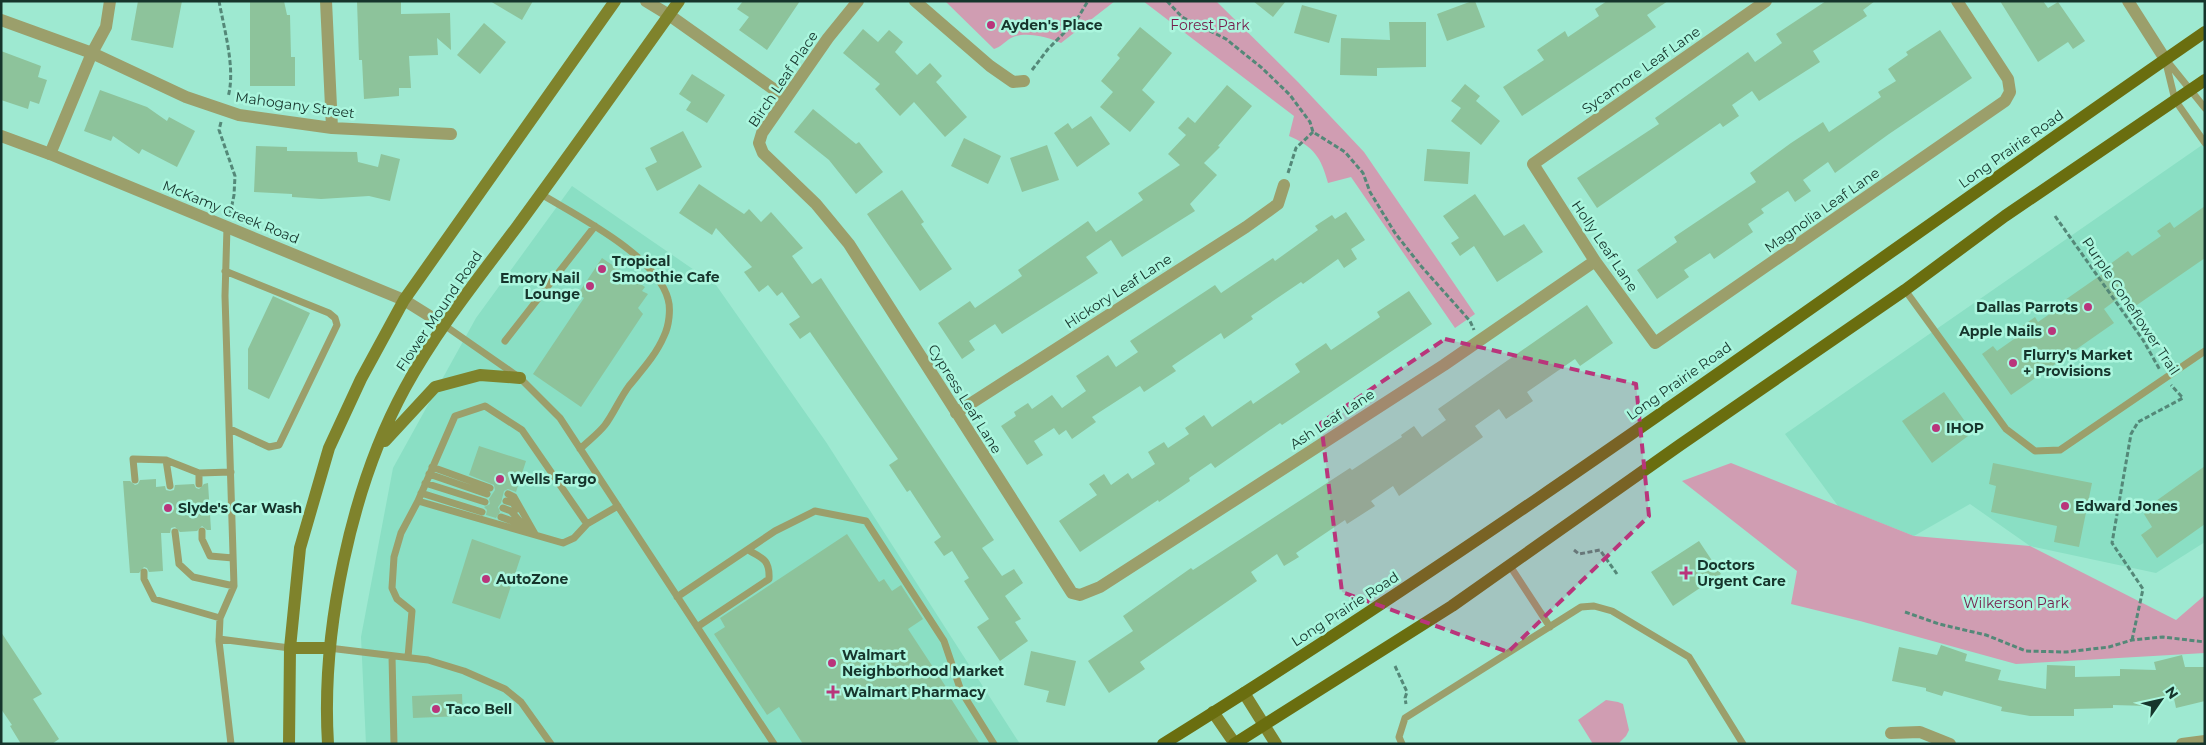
<svg xmlns="http://www.w3.org/2000/svg" width="2206" height="745" viewBox="0 0 2206 745" font-family="Montserrat,sans-serif">
<rect width="100%" height="100%" fill="#9ee9d1"/>
<path fill="#8adfc4" d="M2205 143V542L2156 573 2030 546 1970 504 1914 536 1838 506 1785 434Z
M572 186 716 285 826 442 1020 744H366L361 637 393 468 476 318Z"/>
<path fill="#d09db2" d="M945 1H1115L1061 43C1048 37 1024 31 1011 38 1004 42 1001 47 994 49Z
M1143 1H1216L1298 82 1364 152 1475 314 1455 328 1351 177 1328 183C1321 157 1314 147 1289 136L1294 116Z
M1731 463 1914 536 2030 546 2176 620 2205 595V653L2016 664 1860 621 1791 604 1797 571 1682 481Z
M1606 700 1618 702 1623 704 1629 730 1626 736 1618 744H1593L1578 720Z"/>
<path fill="#8dc39b" d="M138 1H182L173 48 131 40Z
M250 1H284L287 15H290L291 57H295V86H250Z
M357 1H401V14L450 13 451 50 437 38 438 55 409 56 411 88H399V96L364 99 362 60H359Z
M490 1H533L522 20Z
M743 1H800L767 50 739 30 749 17 737 9Z
M1253 1H1286L1273 17Z
M1472 1H1475L1485 27 1447 41 1437 14Z
M1607 1H1668L1647 15 1656 27 1522 116 1503 87 1544 60 1537 50 1565 31 1568 37 1599 16 1595 9Z
M1826 1H1875L1863 10 1867 16 1813 51 1820 62 1759 101 1752 91 1732 105 1739 116 1723 127 1720 123 1597 208 1577 178 1659 124 1655 118 1748 52 1755 62 1782 43 1776 34Z
M2000 1H2043L2048 8 2058 2 2085 41 2073 49 2068 42 2038 62Z
M1302 5 1337 15 1329 43 1294 33Z
M1389 22H1426V67L1377 68V76L1340 75 1341 38 1390 40Z
M484 23 506 42 480 74 457 55Z
M1140 27 1172 53 1142 90 1155 102 1130 132 1100 107 1113 92 1101 81 1120 58 1117 55Z
M863 29 878 42 889 30 903 42 895 52 917 75 930 63 942 76 936 82 967 117 945 137 914 102 900 116 875 89 880 84 843 53Z
M1940 30 1972 78 1889 134 1835 173 1828 162 1803 180 1811 191 1795 202 1788 191 1761 209 1764 213 1748 224 1753 232 1714 259 1710 253 1684 270 1689 277 1657 299 1637 270 1677 242 1674 237 1756 182 1750 173 1791 143 1823 122 1829 132 1881 97 1878 92 1896 81 1888 69 1908 55 1906 52Z
M1 51 41 66 38 77 47 80 39 104 30 101 28 109 1 100Z
M692 74 725 95 707 123 686 110 691 102 679 94Z
M1465 84 1480 96 1476 101 1500 121 1481 145 1451 121 1461 108 1451 101Z
M1227 85 1252 106 1218 146 1220 147 1204 163 1217 175 1190 204 1195 211 1122 257 1111 240 1086 257 1098 273 1002 334 995 324 969 341 975 350 962 359 938 323 970 301 975 308 1022 276 1018 270 1088 221 1096 232 1143 200 1138 193 1180 165 1168 154 1186 135 1178 128 1188 117 1195 123Z
M100 90 147 107 167 121 169 117 195 131 177 167 142 149 139 154 113 136 111 141 84 131Z
M813 109 856 144 859 142 883 172 856 194 829 160 794 132Z
M1091 116 1110 144 1077 167 1054 133 1068 123 1072 129Z
M683 131 702 167 657 191 645 168 657 162 650 148Z
M964 138 1001 156 988 184 951 166Z
M1047 145 1059 180 1022 192 1010 158Z
M256 146 287 147V151L357 152 358 162 378 167 381 154 400 159 390 201 369 196 321 199 292 197V194L254 192Z
M1427 149 1470 152 1468 184 1424 181Z
M699 184 744 214 749 209 761 222 771 212 803 248 792 256 812 284 821 278 994 540 982 548 1002 576 1014 569 1023 583 1005 596 1021 619 1015 622 1028 641 1000 661 977 627 989 619 964 581 969 578 952 551 944 556 934 542 941 537 910 490 907 492 889 465 898 459 810 332 800 339 789 324 800 317 782 292 777 296 768 285 759 292 744 272 752 267 716 228 712 235 679 213Z
M902 190 924 222 921 224 952 269 920 291 867 214Z
M1475 194 1504 236 1524 224 1543 252 1497 282 1474 246 1460 256 1451 243 1459 238 1443 216Z
M2205 206V258L2134 307 2125 293 2104 309 2114 323 2011 395 1982 354 1993 346 1997 351 2024 332 2021 327 2035 317 2038 322 2067 302 2065 300 2108 270 2106 267 2128 251 2132 256 2161 236 2157 231 2170 222 2174 228Z
M1346 212 1365 240 1351 249 1357 259 1344 268 1338 259 1303 284 1301 282 1251 316 1253 319 1224 339 1221 333 1172 366 1176 371 1144 392 1140 386 1092 417 1096 422 1072 439 1066 430 1059 435 1054 428 1034 441 1043 455 1027 465 1001 426 1016 416 1014 412 1028 403 1032 409 1052 395 1062 408 1086 391 1076 376 1108 355 1116 367 1138 352 1130 341 1215 285 1221 293 1273 258 1275 261 1318 230 1315 226 1332 215 1335 219Z
M602 258 645 287 642 291 648 294 638 308 643 314 581 407 533 374 584 298 578 294Z
M1409 291 1432 324 1282 425 1280 423 1215 468 1211 463 1189 478 1190 481 1159 502 1158 500 1080 552 1059 521 1097 495 1089 484 1104 474 1111 485 1128 473 1132 479 1155 464 1148 452 1164 442 1168 448 1189 434 1185 428 1204 415 1212 427 1251 400 1253 404 1300 372 1295 364 1326 343 1331 350 1380 317 1377 312Z
M273 296 310 313 269 399 248 389V349Z
M1587 305 1613 343 1580 366 1575 359 1527 392 1533 401 1506 419 1499 409 1475 426 1483 437 1399 496 1393 486 1371 501 1375 506 1347 524 1345 520 1296 553 1299 557 1284 566 1277 554 1251 572 1257 581 1140 662 1145 669 1109 693 1088 661 1133 631 1123 616 1191 568 1193 570 1350 468 1352 470 1402 437 1401 435 1414 426 1422 437 1446 420 1438 409Z
M1944 392 1964 420 1959 423 1968 436 1932 463 1902 421Z
M479 446 526 461 516 492 508 489 504 491 501 503 498 507 500 512 496 518 486 515 487 510 484 507 490 504 489 499 495 490 494 485 469 475Z
M1993 463 2092 483 2079 547 2054 542 2057 526 1991 512 1996 486 1989 484Z
M2205 466V524L2157 558 2141 535 2152 527 2144 514 2158 504 2156 501Z
M156 479V487L165 486 166 490 170 491 174 490 175 485 194 484 196 488 199 489 204 484 208 483 211 530H207L202 526 197 531 180 532 175 527 171 528 170 533H161L163 571 149 572 147 568 144 567 139 573H130L123 481H130L135 485 138 484 140 480Z
M847 534 879 582 884 579 892 591 901 585 923 619 908 629 950 693 948 694 980 744H803L779 707 767 715 714 634 725 627 720 618Z
M472 539 521 556 500 619 452 603Z
M1699 541 1721 574 1673 606 1651 572Z
M1 632 42 694 33 699 59 739 52 744H21L10 726 12 725 1 709Z
M1941 645 1967 654 1965 661 2001 670 1998 680 2046 689 2047 665 2075 666V677L2120 676V669L2156 670 2154 662 2182 655 2185 667H2205V701L2176 708 2173 694 2148 701V706L2113 705V708L2074 709V716H2030L2001 711 2002 707 1944 691 1942 696 1926 691V688L1892 681 1899 647 1937 655Z
M1031 651 1076 661 1065 706 1046 702 1049 691 1024 685Z
M462 694 463 716 413 718 412 696Z"/>
<g fill="none" stroke-linecap="round" stroke-linejoin="round">
<path stroke="#548878" stroke-width="3" stroke-dasharray="5 2.5" stroke-linecap="butt" d="M219 1C224 29 236 69 228 97
M1167 1 1182 17 1226 39 1262 68 1290 95 1310 122 1313 132 1345 152 1363 173 1370 192 1395 233 1421 266 1470 321 1474 330
M1032 70 1048 49 1076 21 1088 1
M221 122 219 130 235 176 234 195 230 215
M1288 173 1296 148 1313 132
M2055 216 2143 340 2160 370
M1574 550 1579 554 1600 550 1617 574
M1905 612 1939 624 1986 635 2026 651 2066 652 2109 647 2132 640 2163 637 2205 642
M2132 640 2143 589 2112 543 2131 434 2138 422 2183 398 2171 385
M1395 666 1407 692 1405 698 1406 704"/>
<path stroke="#9b9f6b" stroke-width="7" d="M2165 59 2175 100 2205 143
M2167 61 2205 108
M541 194C577 216 656 255 668 299 671 309 669 326 664 336 656 355 642 370 629 386 620 398 614 413 605 425 598 434 588 441 580 449
M227 227 225 296 234 586 220 618 219 641 231 744
M225 271 329 313 335 318 337 325 279 445 269 447 230 429
M1905 290 2006 429 2035 451 2060 450 2205 351
M444 325 520 378 560 418 774 744
M505 341 595 226
M166 460 170 486
M432 467 490 488
M199 473V484
M429 474 487 494
M135 480 133 459 166 460 199 473 231 472
M425 483 485 502
M421 493 482 512
M508 494 514 497 535 534
M418 501 563 543 574 538 587 524
M506 501 513 503 517 509
M503 508 511 511 530 533
M501 517 512 521 523 531
M202 531V539L210 556 233 558
M175 532 179 564 193 577 234 586
M1510 566 1550 627
M144 572V579L154 599 220 618
M677 597 775 531 815 511 866 521 944 641 961 691 994 744
M697 627 769 579C770 560 763 558 748 550
M219 639 290 648
M329 648 428 660 464 671 505 689 521 702 551 744
M392 656 394 744
M408 657 412 611 397 599 392 588 394 557 401 533 418 501 455 416 485 406 522 430 587 524 618 506
M1402 744 1399 737 1405 718 1581 607 1594 606 1612 611 1689 657 1743 744"/>
<path stroke="#9b9f6b" stroke-width="12" d="M326 1 332 128
M646 1 669 15 786 98
M858 1 828 38 762 133 759 143 763 153 816 204 849 244 1072 593 1080 595 1100 587 1444 365 1595 261
M915 1 990 66 1013 82 1024 81
M1766 1 1533 164 1595 261 1655 343 2005 101 2010 92 2008 79 1957 1
M2128 1 2165 59
M1 20 92 53 186 97 239 115 332 128 451 134
M50 154 92 53 106 27 110 1
M956 413 1246 227 1278 204 1284 185
M1891 733 1920 732 1950 744
M2182 744 2205 741"/>
<path stroke="#9b9f6b" stroke-width="12" d="M1 136 50 154 404 300 444 325"/>
<path stroke="#7f832c" stroke-width="12" d="M385 441 435 387 480 375 520 378
M290 648H329
M1244 693 1276 744
M1213 712 1235 744
M289 744 290 648 300 548 329 448 361 379 404 300 615 1
M328 744C321 631 351 487 405 388 436 331 477 280 516 228 571 153 625 77 679 1"/>
<path stroke="#6a6e0f" stroke-width="12" d="M1163 744C1521 522 1859 271 2205 32
M1234 744 1452 606 1680 445 1905 290 2005 216 2205 80"/>
</g>
<path fill="#b9357b" fill-opacity="0.2" stroke="#b9357b" stroke-width="4" stroke-dasharray="10 6" stroke-linejoin="round" d="M1445 339 1636 384 1649 516 1508 652 1342 592 1321 423Z"/>
<g fill="#b9357b" stroke="#abf6de" stroke-width="2">
<circle cx="991" cy="25" r="5"/>
<circle cx="602" cy="269" r="5"/>
<circle cx="590" cy="286" r="5"/>
<circle cx="2088" cy="307" r="5"/>
<circle cx="2052" cy="331" r="5"/>
<circle cx="2013" cy="363" r="5"/>
<circle cx="1936" cy="428" r="5"/>
<circle cx="500" cy="479" r="5"/>
<circle cx="2065" cy="506" r="5"/>
<circle cx="168" cy="508" r="5"/>
<path d="M1683.5 565.5h5v5h5v5h-5v5h-5v-5h-5v-5h5z"/>
<circle cx="486" cy="579" r="5"/>
<circle cx="832" cy="663" r="5"/>
<path d="M830.5 684.5h5v5h5v5h-5v5h-5v-5h-5v-5h5z"/>
<circle cx="436" cy="709" r="5"/>
</g>
<g text-anchor="middle" dominant-baseline="central" stroke-width="5" stroke-linejoin="round" paint-order="stroke">
<g font-size="14" font-weight="bold" fill="#16352c" stroke="#abf6de" text-anchor="start">
<text x="1001" y="25">Ayden's Place</text>
<text x="612" y="261">Tropical<tspan x="612" dy="16">Smoothie Cafe</tspan></text>
<text x="580" y="278" text-anchor="end">Emory Nail<tspan x="580" dy="16">Lounge</tspan></text>
<text x="2078" y="307" text-anchor="end">Dallas Parrots</text>
<text x="2042" y="331" text-anchor="end">Apple Nails</text>
<text x="2023" y="355">Flurry's Market<tspan x="2023" dy="16">+ Provisions</tspan></text>
<text x="1946" y="428">IHOP</text>
<text x="510" y="479">Wells Fargo</text>
<text x="2075" y="506">Edward Jones</text>
<text x="178" y="508">Slyde's Car Wash</text>
<text x="1697" y="565">Doctors<tspan x="1697" dy="16">Urgent Care</tspan></text>
<text x="496" y="579">AutoZone</text>
<text x="842" y="655">Walmart<tspan x="842" dy="16">Neighborhood Market</tspan></text>
<text x="843" y="692">Walmart Pharmacy</text>
<text x="446" y="709">Taco Bell</text>
</g>
<g font-size="14" fill="#751d4c" stroke="#abf6de">
<text x="1210" y="25">Forest Park</text>
<text x="2016" y="603">Wilkerson Park</text>
</g>
<g font-size="14" fill="#16352c" stroke="#abf6de">
<text transform="translate(1641 70) rotate(-35)">Sycamore Leaf Lane</text>
<text transform="translate(783 79) rotate(-56)">Birch Leaf Place</text>
<text transform="translate(295 105) rotate(8)">Mahogany Street</text>
<text transform="translate(2011 149) rotate(-35)">Long Prairie Road</text>
<text transform="translate(1822 210) rotate(-35)">Magnolia Leaf Lane</text>
<text transform="translate(231 212) rotate(22)">McKamy Creek Road</text>
<text transform="translate(1605 246) rotate(56)">Holly Leaf Lane</text>
<text transform="translate(1118 291) rotate(-33)">Hickory Leaf Lane</text>
<text transform="translate(2131 306) rotate(56)">Purple Coneflower Trail</text>
<text transform="translate(439 311) rotate(-56)">Flower Mound Road</text>
<text transform="translate(1679 381) rotate(-35)">Long Prairie Road</text>
<text transform="translate(965 399) rotate(58)">Cypress Leaf Lane</text>
<text transform="translate(1332 419) rotate(-33)">Ash Leaf Lane</text>
<text transform="translate(1345 609) rotate(-33)">Long Prairie Road</text>
</g>
</g>
<rect width="2206" height="745" fill="none" stroke="#16352c" stroke-width="5"/>
<g transform="translate(2161 700) rotate(56)" stroke="#abf6de" stroke-width="4" paint-order="stroke">
<path d="M0-4L9 19L0 12L-9 19Z" fill="#16352c"/>
<text y="-8" font-size="14" font-weight="bold" text-anchor="middle" fill="#16352c">N</text>
</g>
</svg>
